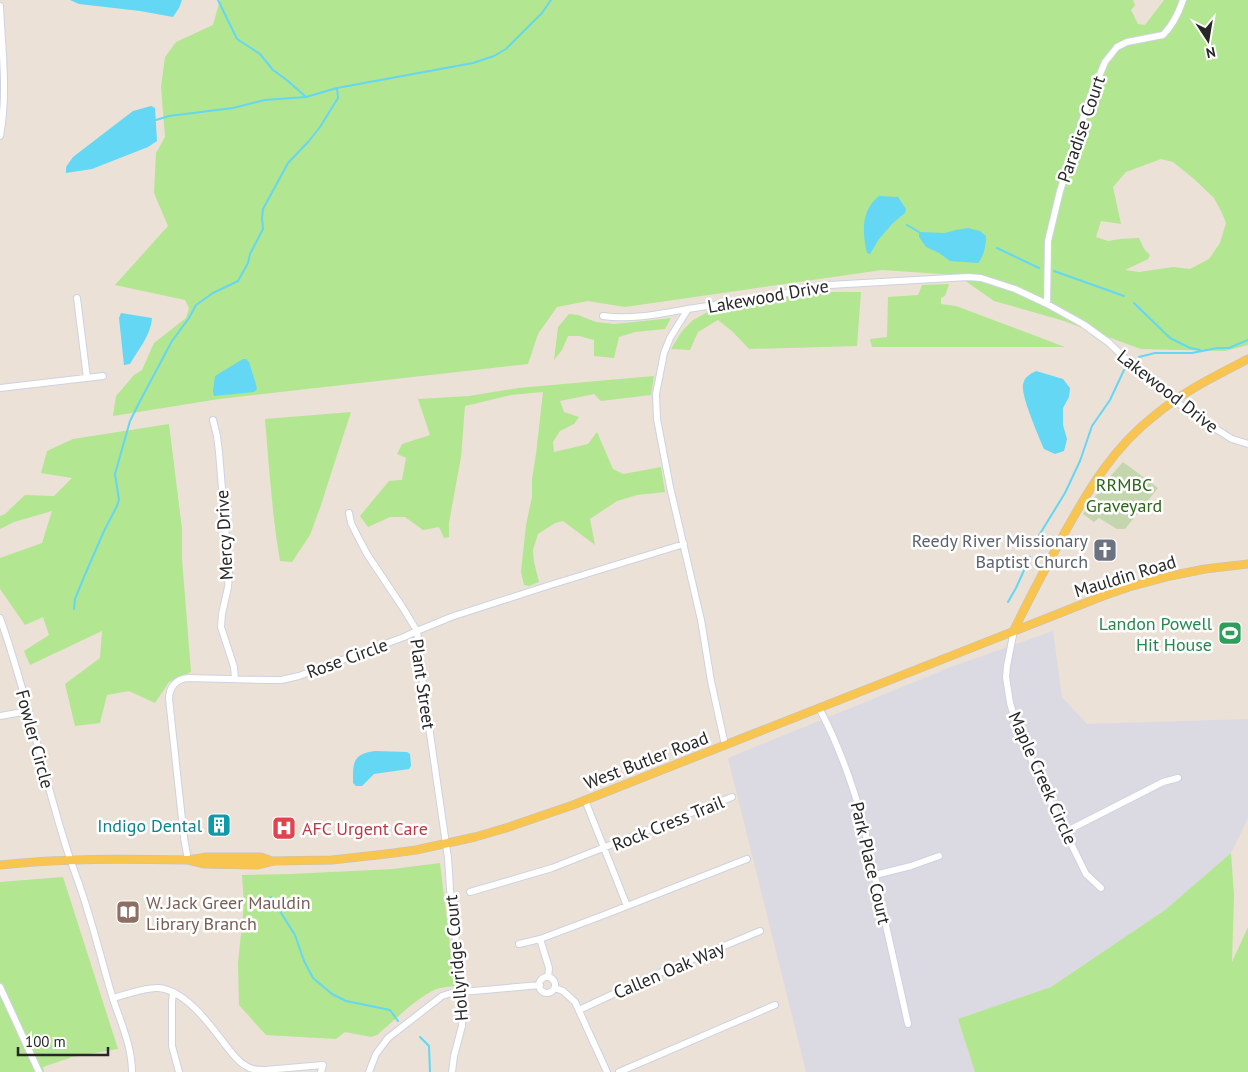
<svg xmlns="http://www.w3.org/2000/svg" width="1248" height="1072" viewBox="0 0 1248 1072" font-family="'PT Sans',sans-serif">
<rect width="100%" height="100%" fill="#ebe1d7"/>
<path fill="#dbd9e2" d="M1053 631 1062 697 1087 724 1248 719V818L1231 853 1165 910 1051 987 958 1019 975 1072H806L728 758 951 667Z"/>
<path fill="#b3e690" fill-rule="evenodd" d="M220 0H1133L1135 5 1131 10 1138 24 1145 25 1164 0H1248V345L1225 351 1141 349 1061 320 994 301 957 275 882 270 625 307 588 301 557 307 538 334 528 364 219 399 113 416 116 396 134 375 142 370 154 343 186 318 189 308 185 300 115 285 168 226 154 193 156 153 165 137 161 87 165 57 176 42 213 25ZM1161 159 1173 162 1194 179 1214 198 1222 213 1226 223 1220 243 1209 259 1190 269 1173 267 1139 272 1125 270 1148 259 1150 255 1144 249 1139 238 1120 239 1108 241 1096 237 1101 221 1121 224 1113 187 1126 172Z
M949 284 945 296 941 298V304L956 306 1065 347H872L870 339 887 337 888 297 918 295 922 285Z
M820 292H861L857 346 749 349 733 332 718 320 698 332 690 350 671 349 682 331 693 320 713 309Z
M569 314 578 315 596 322 615 324 671 318 665 329 635 332 619 337 614 358 594 356V340L579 336H568L562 350 554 360 558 327Z
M654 376 651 395 601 401 594 394 560 401 564 412 579 417 574 424 560 431 553 442 554 452 588 444 597 432 613 469 623 474 661 467 665 492 637 495 617 501 590 519 595 545 563 521 555 523 538 534 533 550 534 562 539 582 529 586 524 585 521 572 526 525 532 497V479L536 454 543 392 511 395 465 406 461 457 449 523V537L444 538 439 527 423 530 405 517H390L368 527 360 516 389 481 402 480 406 458 397 454 402 444 430 435 418 399 469 396 518 388Z
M351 412 336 458 321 505 310 535 292 562 280 561C272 514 269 466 265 419Z
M169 424 182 529V559L191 672 169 682 155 703 129 691 107 695 100 723 75 726 65 684 100 658 102 631 30 665 24 651 49 635 43 617 25 625 0 589V558L42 543 52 511 14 522 0 529V516L5 514 25 495 54 496 72 478 41 473 47 451 73 439Z
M1231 853 1234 896 1232 962 1248 927V1072H975L958 1019 1051 987 1165 910Z
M440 863 455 986C447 987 439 987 432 991 412 1002 395 1020 377 1035L371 1037 345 1032 336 1039 266 1035 239 1005 238 963 244 905 242 875 291 874 393 869Z
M63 877 118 1049 72 1057 43 1067 44 1072H0V882Z"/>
<path fill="#c4d6ad" d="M1123 462 1158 488 1125 529H1117L1099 518 1094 522 1083 514 1107 480Z"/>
<path fill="#63d7f4" d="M70 0H182L179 8 173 17 140 11 79 4Z
M151 106 155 108 157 141 148 147 92 169 66 173V167L73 157 133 111Z
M879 196 898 197 906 209 905 213 893 223 879 239 870 254 867 253C862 232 861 210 879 196Z
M968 228 980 231 986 236C986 246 984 256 978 263L950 261 939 253 926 247 919 237V232L945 233 956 230Z
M121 313 152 318C151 335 138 350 130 364L124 365 119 318Z
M243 359H246L249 362 255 381 257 389 254 392 214 396 213 391 215 376Z
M1036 371 1063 379 1070 388 1069 397 1063 408V425L1067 439 1064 451 1055 454 1044 449C1039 437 1021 396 1023 385 1024 377 1030 374 1036 371Z
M375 751 407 752 410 754 411 766 409 769 374 774 362 786H356L353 783C353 763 352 754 375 751Z"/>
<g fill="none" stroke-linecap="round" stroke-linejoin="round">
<path stroke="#63d7f4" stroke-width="2" d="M218 0 237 39 260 54 273 70 288 81 306 97
M156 120 169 116 233 108 265 100 306 97 337 88 473 63 494 56 506 49 542 13 551 0
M907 225 919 232
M997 248 1039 268
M1054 271 1124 296
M1134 303 1170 338 1190 348 1200 350
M1139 357 1155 353H1192L1217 348H1229L1248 340
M1038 537 1065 493 1080 461 1092 426 1110 400 1124 370
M1008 602 1016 588 1030 557
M74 609 75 599 84 577 104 531 117 506 119 500 115 474 130 421 139 403 172 341 189 318 196 305 213 293 238 281 248 263 250 254 263 229 262 218 263 209 288 163 309 141 320 127 338 98 337 88
M271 897 295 935 304 961 313 978 332 994 346 1001 390 1010 398 1021
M420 1037 429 1046 430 1072"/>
<g stroke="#cdd2e2" stroke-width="8">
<path id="minor" d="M0 6C2 50 8 93 0 136
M77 298 87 378
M1047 304 1048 241 1060 191 1088 103 1105 62 1117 47 1127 42 1163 35C1173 25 1179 12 1183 0
M603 316C631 320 660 314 688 309
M0 388 103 376
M213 420 217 436 219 452 229 574 228 587 222 614 221 627 234 667 235 679
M349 513 351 523 357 535 367 554 403 608 417 631 423 685 448 858 450 889 463 1006 462 1026 454 1056 452 1072
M0 618C26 690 41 766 64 840 71 864 81 887 88 912 97 940 104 970 113 999 121 1023 132 1047 132 1072
M1014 630 1007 666 1006 677 1010 703 1019 732 1051 803 1086 874 1101 888
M819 708C838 743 851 780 862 818L908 1024
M0 716 28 711
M725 745 711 681 701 620 670 487 657 419 656 394 664 353 670 338 688 309 766 297 829 285 968 277 981 278 1015 289 1047 304 1083 324 1108 342 1144 376 1192 414 1232 439 1248 444
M585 800 627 906
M1065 832 1163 782 1178 778
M188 860 184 838 169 699C169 687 176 679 188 678L269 680H281L299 676 404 637 417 631 451 617 547 586 684 544
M875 875 911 866 939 856
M470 892 552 868 732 797
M540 939 549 968 548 977
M519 944 540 939 604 915 747 859
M539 985a8 8 0 1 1 16 0a8 8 0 1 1-16 0Z
M0 987 39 1072
M555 988 563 991 575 1002 607 1072
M173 992 172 1002V1046L179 1072
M113 998C126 995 145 987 158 988 186 990 211 1026 227 1047 233 1054 238 1062 246 1066 252 1070 258 1070 265 1070L323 1065 321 1072
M579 1010 652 976 760 931
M369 1072 376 1054 388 1038 442 996 451 993 462 992 540 985
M619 1072 775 1005"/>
</g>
<g stroke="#c3c3c3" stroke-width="9">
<path id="major" d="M1014 630C1030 597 1047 565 1065 532 1089 489 1114 447 1154 416 1182 392 1215 376 1248 359
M188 860 205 864 258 865 274 861 332 860 386 854 416 850 475 837 509 827 573 805 1103 596 1129 587 1170 576 1205 569 1248 564
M0 865C63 858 125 859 188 860L207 857H261L272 861"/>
</g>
<use href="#minor" stroke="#fff" stroke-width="6"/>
<use href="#major" stroke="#f8c550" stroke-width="8"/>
</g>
<defs>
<g id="church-square" transform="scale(1.25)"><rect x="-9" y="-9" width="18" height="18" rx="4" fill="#6b7280" stroke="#fff"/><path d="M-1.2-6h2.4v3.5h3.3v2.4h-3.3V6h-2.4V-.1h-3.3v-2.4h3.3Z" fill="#fff"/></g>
<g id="stadium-square" transform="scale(1.25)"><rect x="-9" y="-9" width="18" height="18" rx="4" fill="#2e9e5b" stroke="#fff"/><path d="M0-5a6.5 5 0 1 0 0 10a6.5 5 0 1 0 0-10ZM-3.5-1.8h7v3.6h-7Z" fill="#fff"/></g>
<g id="building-square" transform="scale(1.25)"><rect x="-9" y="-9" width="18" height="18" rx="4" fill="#0f9aa8" stroke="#fff"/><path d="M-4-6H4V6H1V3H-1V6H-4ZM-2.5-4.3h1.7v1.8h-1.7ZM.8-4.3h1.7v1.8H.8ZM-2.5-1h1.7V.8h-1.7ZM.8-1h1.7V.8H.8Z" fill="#fff"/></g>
<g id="hospital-square" transform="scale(1.25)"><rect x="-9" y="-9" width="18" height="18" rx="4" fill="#e0444e" stroke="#fff"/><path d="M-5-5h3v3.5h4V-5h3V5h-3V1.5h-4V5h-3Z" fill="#fff"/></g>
<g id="library-square" transform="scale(1.25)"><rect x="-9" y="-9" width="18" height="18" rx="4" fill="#8d6e63" stroke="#fff"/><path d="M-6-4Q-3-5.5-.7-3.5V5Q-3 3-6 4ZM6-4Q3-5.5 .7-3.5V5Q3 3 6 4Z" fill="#fff"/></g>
</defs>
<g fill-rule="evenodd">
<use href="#church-square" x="1105" y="550"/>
<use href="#stadium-square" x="1230" y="633"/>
<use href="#building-square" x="219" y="825"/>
<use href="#hospital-square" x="284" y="828"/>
<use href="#library-square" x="128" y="912"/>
</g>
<g text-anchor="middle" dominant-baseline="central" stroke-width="5" stroke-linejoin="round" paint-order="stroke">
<g font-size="18" fill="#272727" stroke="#fff">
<text transform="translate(1081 129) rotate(-71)">Paradise Court</text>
<text transform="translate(768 296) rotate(-10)">Lakewood Drive</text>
<text transform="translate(1168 391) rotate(38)">Lakewood Drive</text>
<text transform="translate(224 535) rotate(-93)">Mercy Drive</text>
<text transform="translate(1125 576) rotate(-17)">Mauldin Road</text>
<text transform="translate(347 658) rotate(-20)">Rose Circle</text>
<text transform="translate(423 684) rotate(82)">Plant Street</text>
<text transform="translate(35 739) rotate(75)">Fowler Circle</text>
<text transform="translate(646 760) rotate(-21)">West Butler Road</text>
<text transform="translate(1043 778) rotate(66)">Maple Creek Circle</text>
<text transform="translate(668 823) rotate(-22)">Rock Cress Trail</text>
<text transform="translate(871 863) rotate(77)">Park Place Court</text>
<text transform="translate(456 958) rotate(-95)">Hollyridge Court</text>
<text transform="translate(669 970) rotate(-23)">Callen Oak Way</text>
</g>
<g font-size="18" fill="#2b6615" stroke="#fff">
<text x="1124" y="484">RRMBC<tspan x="1124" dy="21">Graveyard</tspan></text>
</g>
<g font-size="18" fill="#5b616d" stroke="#fff" text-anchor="end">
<text x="1088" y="540">Reedy River Missionary<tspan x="1088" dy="21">Baptist Church</tspan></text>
</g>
<g font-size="18" fill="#27864d" stroke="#fff" text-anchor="end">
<text x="1212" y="623">Landon Powell<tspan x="1212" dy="21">Hit House</tspan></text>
</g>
<g font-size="18" fill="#0d838f" stroke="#fff" text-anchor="end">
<text x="202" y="825">Indigo Dental</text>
</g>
<g font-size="18" fill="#be3a42" stroke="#fff" text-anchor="start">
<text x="302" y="828">AFC Urgent Care</text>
</g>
<g font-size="18" fill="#785e54" stroke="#fff" text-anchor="start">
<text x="146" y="902">W. Jack Greer Mauldin<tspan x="146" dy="21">Library Branch</tspan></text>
</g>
</g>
<g transform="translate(1208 40) rotate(168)" stroke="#ffffff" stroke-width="4" paint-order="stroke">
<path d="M0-4L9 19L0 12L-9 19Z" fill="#272727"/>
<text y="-8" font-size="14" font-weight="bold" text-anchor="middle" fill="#272727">N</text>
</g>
<path d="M18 1047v8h90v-8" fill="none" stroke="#272727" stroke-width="2.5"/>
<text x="25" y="1047" font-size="15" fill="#272727" stroke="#ffffff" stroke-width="4" paint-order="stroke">100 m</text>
</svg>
